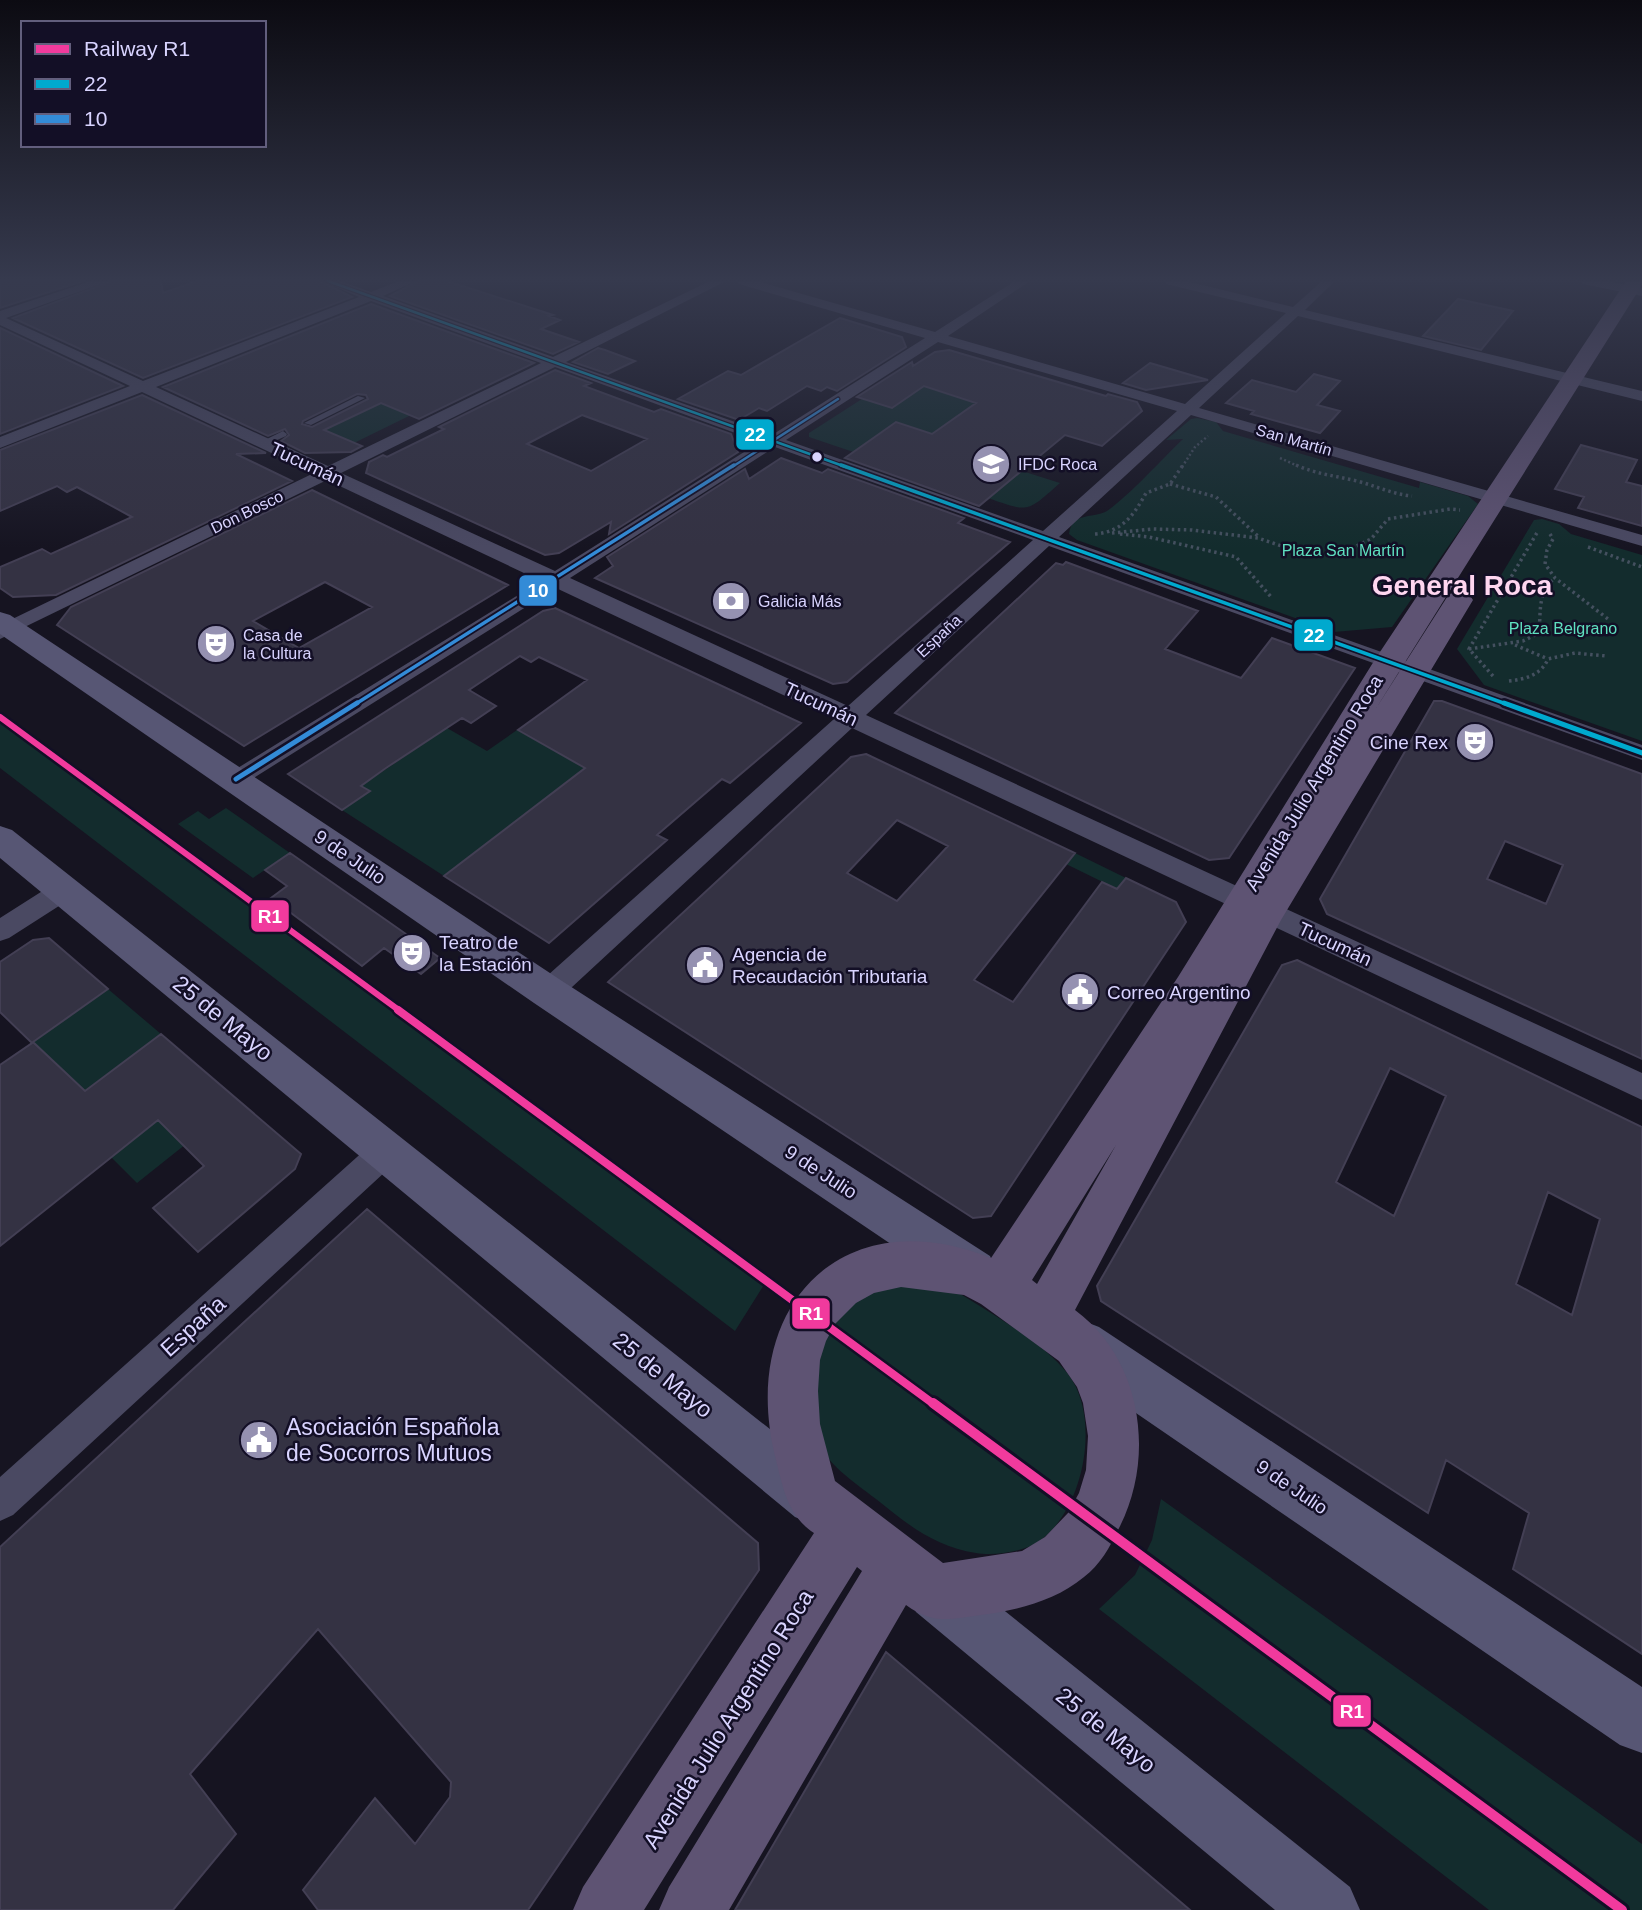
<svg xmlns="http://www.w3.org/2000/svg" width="1642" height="1910" viewBox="0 0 1642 1910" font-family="Arial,sans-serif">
<rect width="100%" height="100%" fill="#161421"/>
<path fill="#132c2d" d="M949 350 1085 390 1039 427 933 479 809 437V433L935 352Z
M381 403 411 415 354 443 324 430Z
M1197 418 1216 422 1223 431 1419 488 1420 482 1468 496 1478 504 1392 627 1334 632 1077 540 1069 534C1072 511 1094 519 1107 511 1130 495 1161 460 1183 439L1166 440 1191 419Z
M1022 471 1060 483C1027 512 1030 513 988 498Z
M1542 519 1559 524 1571 534 1642 555V741L1484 685 1457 649 1534 520Z
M0 717 767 1280 735 1331 0 768Z
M447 728 487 751 517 730 585 768 444 876 342 810 369 791 361 786Z
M226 808 290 853 253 878 178 824 198 811 209 819Z
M1075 853 1126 878 1117 889 1066 864Z
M108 989 161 1034 85 1091 33 1042Z
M212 1077 240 1101 137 1183 111 1157Z
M945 1284C982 1309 1042 1340 1068 1374 1102 1418 1084 1511 1038 1542 1023 1552 994 1556 976 1553 935 1547 907 1524 876 1499 853 1481 825 1464 815 1435 810 1423 818 1352 819 1334L865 1286Z
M1161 1499 1642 1844V1910H1489L1099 1609 1135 1575 1152 1540Z"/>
<path fill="#343243" stroke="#433f54" stroke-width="2" fill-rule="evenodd" d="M0 281H83L0 308Z
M112 281H161L163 293 197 281H320L352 297 143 378 13 318Z
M418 281H447L553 315 549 316 560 320 541 329 579 342 553 354 390 296Z
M1458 299 1513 311 1481 350 1423 336Z
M371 304 534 363 419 419 381 403 324 430 362 446 351 452 305 453 281 441 289 435 285 429 268 436 163 387ZM357 394 366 395 368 399 312 427 302 424 303 421Z
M840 318 902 337 906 347 837 391 827 387 821 391 807 386 767 411 759 408 739 420 678 399 728 371 741 375Z
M0 328 123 386 0 434Z
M598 348 605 350 635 361 608 374 573 362Z
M949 350 1106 396 1108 394 1137 402 1142 411 1102 446 1065 435 979 506 845 458 896 422 932 434 976 403 924 386 892 408 857 397 912 362 913 366 935 352Z
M1150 363 1208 380 1146 390 1123 383Z
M555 370 591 383 584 386 654 412 661 409 731 434 738 452 609 534 611 522 559 553 545 555 366 473 369 462 383 455 387 457 444 429 439 427ZM582 415 647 439 591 471 527 444Z
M1314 374 1340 381 1317 405 1340 411 1320 433 1251 414 1254 411 1226 403 1252 380 1296 392Z
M142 395 266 453 236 454 292 481 56 595 13 597 0 588V567L42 549 51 554 132 517 77 487 67 492 57 486 0 511V450Z
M1581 445 1637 460 1626 482 1642 486V526L1578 508 1584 497 1555 489Z
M781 458 822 473 828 469 964 518 958 523 1010 542 847 682 833 684 595 578 613 566 607 557 745 469 749 479Z
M312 490 508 585 244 746 57 625 71 607ZM325 582 372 607 299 648 253 621Z
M1066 562 1198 611 1165 649 1241 678 1272 638 1355 668 1229 858 1209 860 895 713 1056 563 1063 565Z
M555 608 801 723 730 783 722 779 657 835 667 840 549 943 444 876 585 768 518 730 587 680 539 657 531 662 520 656 469 690 496 706 471 723 462 718 386 768 361 786 370 791 342 810 288 774 543 611Z
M1434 701H1442L1642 774V1059L1327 914 1320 899ZM1505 841 1563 865 1546 904 1487 879Z
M866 754 1075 853 974 980 1013 1002 1102 882 1117 889 1126 878 1176 902 1186 922 991 1216 973 1218 608 982 851 757ZM897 820 948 846 897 901 847 873Z
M290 853 386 920 440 958 421 974 384 948 362 966 271 898 287 886 265 870Z
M49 938 108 989 33 1042 85 1091 161 1034 301 1154 295 1169 198 1252 153 1208 204 1166 158 1120 0 1246V1065L32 1043 0 1012V962L33 940Z
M1297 960 1642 1127V1654L1513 1569 1529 1513 1446 1460 1428 1513 1101 1301 1097 1286 1116 1253 1282 965ZM1390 1068 1446 1096 1394 1216 1336 1182ZM1548 1192 1600 1219 1572 1315 1516 1284Z
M367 1209 758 1543 759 1570 528 1910H318L303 1890 375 1798 415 1844 450 1797 451 1782 318 1629 190 1774 236 1834 173 1910H0V1547Z
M886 1652 1095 1829 1190 1910H735Z"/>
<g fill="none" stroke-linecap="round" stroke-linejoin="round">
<path stroke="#44505f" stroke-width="2.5" stroke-dasharray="2 2.5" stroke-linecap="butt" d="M1280 458 1300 467
M1182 467 1195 447 1208 436"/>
<path stroke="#44505f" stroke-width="3.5" stroke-dasharray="2.5 3.5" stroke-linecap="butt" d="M1296 465C1316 474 1336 476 1357 481 1376 486 1392 494 1412 496
M1170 484 1216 497 1260 538
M1112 533 1153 529 1192 530 1258 538 1305 554
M1095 534C1122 532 1134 515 1146 493L1170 484 1183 465
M1120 534 1149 537 1236 557 1272 598
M1550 534 1553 539 1547 550 1545 564 1555 578 1608 619
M1588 547 1642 567
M1346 551 1371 539 1388 519 1450 509 1460 510
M1515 645 1548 659
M1469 649 1523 641 1539 633C1541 613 1537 592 1555 578
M1493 676 1469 649 1538 531
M1509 681C1526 679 1541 675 1548 659L1575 653 1606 656"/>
<path fill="#4a4962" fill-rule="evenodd" d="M358 396 365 398 311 425 304 423Z
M283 431 287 434 286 436 266 445 259 443Z"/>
<path fill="#4a4962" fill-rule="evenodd" d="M91 281H109L6 318 143 381 359 297 322 281H340L371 292 399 281H416L383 296 553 357 710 281H726L566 362 772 435 925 338 739 284 738 281H757L935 332 1015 281H1030L948 336 1185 404 1286 313 1166 284 1165 281H1186L1293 307 1322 281H1335L1305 310 1642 391V401L1298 316 1199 408 1642 535V546L1191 415 1059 537 1642 745V760L1049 546 866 715 1642 1073V1100L852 728 558 1000 548 1003 538 1000 535 992 538 984 834 719 556 588 244 784 236 787 228 784 225 779 228 774 541 581 327 480 0 639V625L314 473 142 392 0 448V437L130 386 0 325V311ZM371 301 541 363 328 466 156 387ZM938 342 1177 411 1043 531 786 440ZM555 367 760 442 555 571 341 473ZM775 447 1033 540 848 706 570 578Z
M1582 281H1606L1642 288V296L1583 284Z
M64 881 73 883 76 890 73 897 9 938 0 941V918L55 883Z
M387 1136 398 1140 402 1150 398 1160 13 1515 0 1521V1477L376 1140Z"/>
<path fill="#575674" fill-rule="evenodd" d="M0 612 10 615 562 981 990 1256 997 1272 990 1288 973 1295 956 1288 534 1003 0 634Z
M0 826 12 830 833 1479 841 1498 833 1517 814 1525 795 1517 0 858Z
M1081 1320 1099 1327 1642 1687V1753L1620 1745 1063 1363 1056 1345 1063 1327Z
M936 1563 956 1572 1350 1887 1360 1910H1275L916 1612 907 1592 916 1572Z"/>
<path fill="#5e5373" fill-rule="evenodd" d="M1626 281H1642V285L1375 710 1449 594 1459 592 1469 594 1473 600 1281 920 1075 1310C1143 1360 1156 1459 1118 1530 1110 1547 1100 1565 1084 1577 1055 1601 1018 1610 981 1615 950 1619 933 1625 906 1605L729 1910H659L669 1887 862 1571 857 1567 644 1910H573L583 1887 814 1533C788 1516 783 1488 776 1460 737 1310 840 1197 991 1258L1178 977 1374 661ZM1116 1145 1037 1284 1032 1280ZM901 1287 964 1295 981 1304 1059 1361 1077 1387 1083 1403 1088 1436 1086 1470 1079 1493 1068 1513 1045 1537 1022 1551 943 1563 835 1481 820 1424 818 1391 820 1360 826 1341 835 1324 856 1303 874 1293Z"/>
<g stroke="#130f26" stroke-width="5">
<path id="bus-1-far2" d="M328 281 846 467"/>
</g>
<g stroke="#130f26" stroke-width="7">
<path id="bus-1-far1" d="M841 465 1509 705"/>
</g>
<g stroke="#130f26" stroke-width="10">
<path id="bus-1" d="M1504 703 1642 753"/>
</g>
<g stroke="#130f26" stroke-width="5">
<path id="bus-2-far2" d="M732 467 838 399"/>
</g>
<g stroke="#130f26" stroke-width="7">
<path id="bus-2-far1" d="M354 705 734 465"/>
</g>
<g stroke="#130f26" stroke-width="10">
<path id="bus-2" d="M236 779 357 703"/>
</g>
<use href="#bus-1-far2" stroke="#00a9ce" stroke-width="2.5"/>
<use href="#bus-1-far1" stroke="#00a9ce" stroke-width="3.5"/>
<use href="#bus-1" stroke="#00a9ce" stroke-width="5"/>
<use href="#bus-2-far2" stroke="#338bd7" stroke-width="2.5"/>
<use href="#bus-2-far1" stroke="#338bd7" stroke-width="3.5"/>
<use href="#bus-2" stroke="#338bd7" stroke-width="5"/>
<g stroke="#130f26" stroke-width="11">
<path id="rail-1-far2" d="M0 717 400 1011"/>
</g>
<g stroke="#130f26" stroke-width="13">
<path id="rail-1-far1" d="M398 1010 935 1405"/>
</g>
<g stroke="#130f26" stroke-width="16">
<path id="rail-1" d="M933 1403 1622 1910"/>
</g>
<use href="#rail-1-far2" stroke="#f13a9d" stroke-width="6"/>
<use href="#rail-1-far1" stroke="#f13a9d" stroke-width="8"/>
<use href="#rail-1" stroke="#f13a9d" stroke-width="10"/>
</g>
<linearGradient id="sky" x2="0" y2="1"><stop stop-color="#0c0b12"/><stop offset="0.51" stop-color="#363a4e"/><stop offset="1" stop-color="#363a4e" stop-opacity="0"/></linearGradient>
<rect width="1642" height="548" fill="url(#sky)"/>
<defs>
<g id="university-disc" transform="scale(2.0125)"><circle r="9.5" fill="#9591b1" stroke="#130f26"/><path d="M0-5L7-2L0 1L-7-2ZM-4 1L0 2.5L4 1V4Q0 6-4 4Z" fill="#fff"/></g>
<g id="bank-disc" transform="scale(2.0125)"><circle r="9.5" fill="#9591b1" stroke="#130f26"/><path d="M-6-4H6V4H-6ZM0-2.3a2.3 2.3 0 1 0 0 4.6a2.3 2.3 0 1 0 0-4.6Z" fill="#fff"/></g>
<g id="theatre-disc" transform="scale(2.0125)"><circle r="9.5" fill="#9591b1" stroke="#130f26"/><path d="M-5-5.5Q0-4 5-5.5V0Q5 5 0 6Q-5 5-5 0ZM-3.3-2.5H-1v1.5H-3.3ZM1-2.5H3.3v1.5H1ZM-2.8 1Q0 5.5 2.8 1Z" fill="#fff"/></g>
<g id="civic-disc" transform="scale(2.0125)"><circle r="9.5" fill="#9591b1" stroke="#130f26"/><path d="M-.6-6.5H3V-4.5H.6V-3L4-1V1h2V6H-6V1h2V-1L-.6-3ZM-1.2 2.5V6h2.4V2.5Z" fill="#fff"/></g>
</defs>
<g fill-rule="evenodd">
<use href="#university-disc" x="991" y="464"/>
<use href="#bank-disc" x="731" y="601"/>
<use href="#theatre-disc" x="216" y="644"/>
<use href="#theatre-disc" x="1475" y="742"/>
<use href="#theatre-disc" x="412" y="953"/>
<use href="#civic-disc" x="705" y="965"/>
<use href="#civic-disc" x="1080" y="992"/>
<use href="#civic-disc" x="259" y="1440"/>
</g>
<circle fill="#d9d4ff" stroke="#130f26" stroke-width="2.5" cx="817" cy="457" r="6"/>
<g text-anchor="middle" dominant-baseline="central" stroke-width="5" stroke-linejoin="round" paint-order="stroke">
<g font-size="16" fill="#d9d4ff" stroke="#130f26">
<text transform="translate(1294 440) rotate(16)">San Martín</text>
<text transform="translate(247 512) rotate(-26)">Don Bosco</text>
<text transform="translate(939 636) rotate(-43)">España</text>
</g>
<g font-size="16" fill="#d9d4ff" stroke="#130f26" text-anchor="start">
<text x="1018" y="464">IFDC Roca</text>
<text x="758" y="601">Galicia Más</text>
<text x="243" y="635">Casa de<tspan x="243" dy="18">la Cultura</tspan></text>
</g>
<g font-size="16" fill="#5fe0c0" stroke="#130f26">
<text x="1343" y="550">Plaza San Martín</text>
<text x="1563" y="628">Plaza Belgrano</text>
</g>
<g font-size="19" fill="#d9d4ff" stroke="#130f26">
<text transform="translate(307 464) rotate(25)">Tucumán</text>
<text transform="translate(821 704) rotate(25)">Tucumán</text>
<text transform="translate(1314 783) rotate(-59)">Avenida Julio Argentino Roca</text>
<text transform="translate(350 857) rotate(34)">9 de Julio</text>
<text transform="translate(1335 944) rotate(25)">Tucumán</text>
<text transform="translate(821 1172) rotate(33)">9 de Julio</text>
<text transform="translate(1292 1487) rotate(34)">9 de Julio</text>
</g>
<g font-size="19" fill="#d9d4ff" stroke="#130f26" text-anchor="start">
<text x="1448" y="742" text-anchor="end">Cine Rex</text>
<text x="439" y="942">Teatro de<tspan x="439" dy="22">la Estación</tspan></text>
<text x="732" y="954">Agencia de<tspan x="732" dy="22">Recaudación Tributaria</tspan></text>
<text x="1107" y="992">Correo Argentino</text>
</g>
<g font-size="23" fill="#d9d4ff" stroke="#130f26">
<text transform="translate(223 1018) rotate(39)">25 de Mayo</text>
<text transform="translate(193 1326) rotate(-42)">España</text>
<text transform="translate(663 1375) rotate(39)">25 de Mayo</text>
<text transform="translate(728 1719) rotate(-58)">Avenida Julio Argentino Roca</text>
<text transform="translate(1106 1730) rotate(39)">25 de Mayo</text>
</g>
<g font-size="23" fill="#d9d4ff" stroke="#130f26" text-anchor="start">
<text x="286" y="1427">Asociación Española<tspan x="286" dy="26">de Socorros Mutuos</tspan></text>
</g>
<g font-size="28" font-weight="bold" fill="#ffd6f0" stroke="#130f26">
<text x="1462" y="585">General Roca</text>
</g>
</g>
<g stroke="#130f26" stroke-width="2.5">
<rect x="735" y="418" width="40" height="33" rx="7" fill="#00a9ce"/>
<rect x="518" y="574" width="40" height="33" rx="7" fill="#338bd7"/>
<rect x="1293" y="618" width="41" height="34" rx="7" fill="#00a9ce"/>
<rect x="250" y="899" width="40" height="34" rx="7" fill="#f13a9d"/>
<rect x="791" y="1297" width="40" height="33" rx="7" fill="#f13a9d"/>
<rect x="1332" y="1694" width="40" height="34" rx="7" fill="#f13a9d"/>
</g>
<g font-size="19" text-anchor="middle" font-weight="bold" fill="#fff">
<text x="755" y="441">22</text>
<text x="538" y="597">10</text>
<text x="1314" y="642">22</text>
<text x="270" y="923">R1</text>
<text x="811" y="1320">R1</text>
<text x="1352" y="1718">R1</text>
</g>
<rect x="21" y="21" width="245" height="126" fill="#130f26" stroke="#625e7d" stroke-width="2"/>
<rect x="35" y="44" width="35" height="10" fill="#f13a9d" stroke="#625e7d" stroke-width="2"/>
<text x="84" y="56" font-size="21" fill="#d9d4ff">Railway R1</text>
<rect x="35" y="79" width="35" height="10" fill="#00a9ce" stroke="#625e7d" stroke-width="2"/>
<text x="84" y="91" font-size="21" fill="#d9d4ff">22</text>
<rect x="35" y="114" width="35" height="10" fill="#338bd7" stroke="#625e7d" stroke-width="2"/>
<text x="84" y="126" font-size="21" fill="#d9d4ff">10</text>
</svg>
